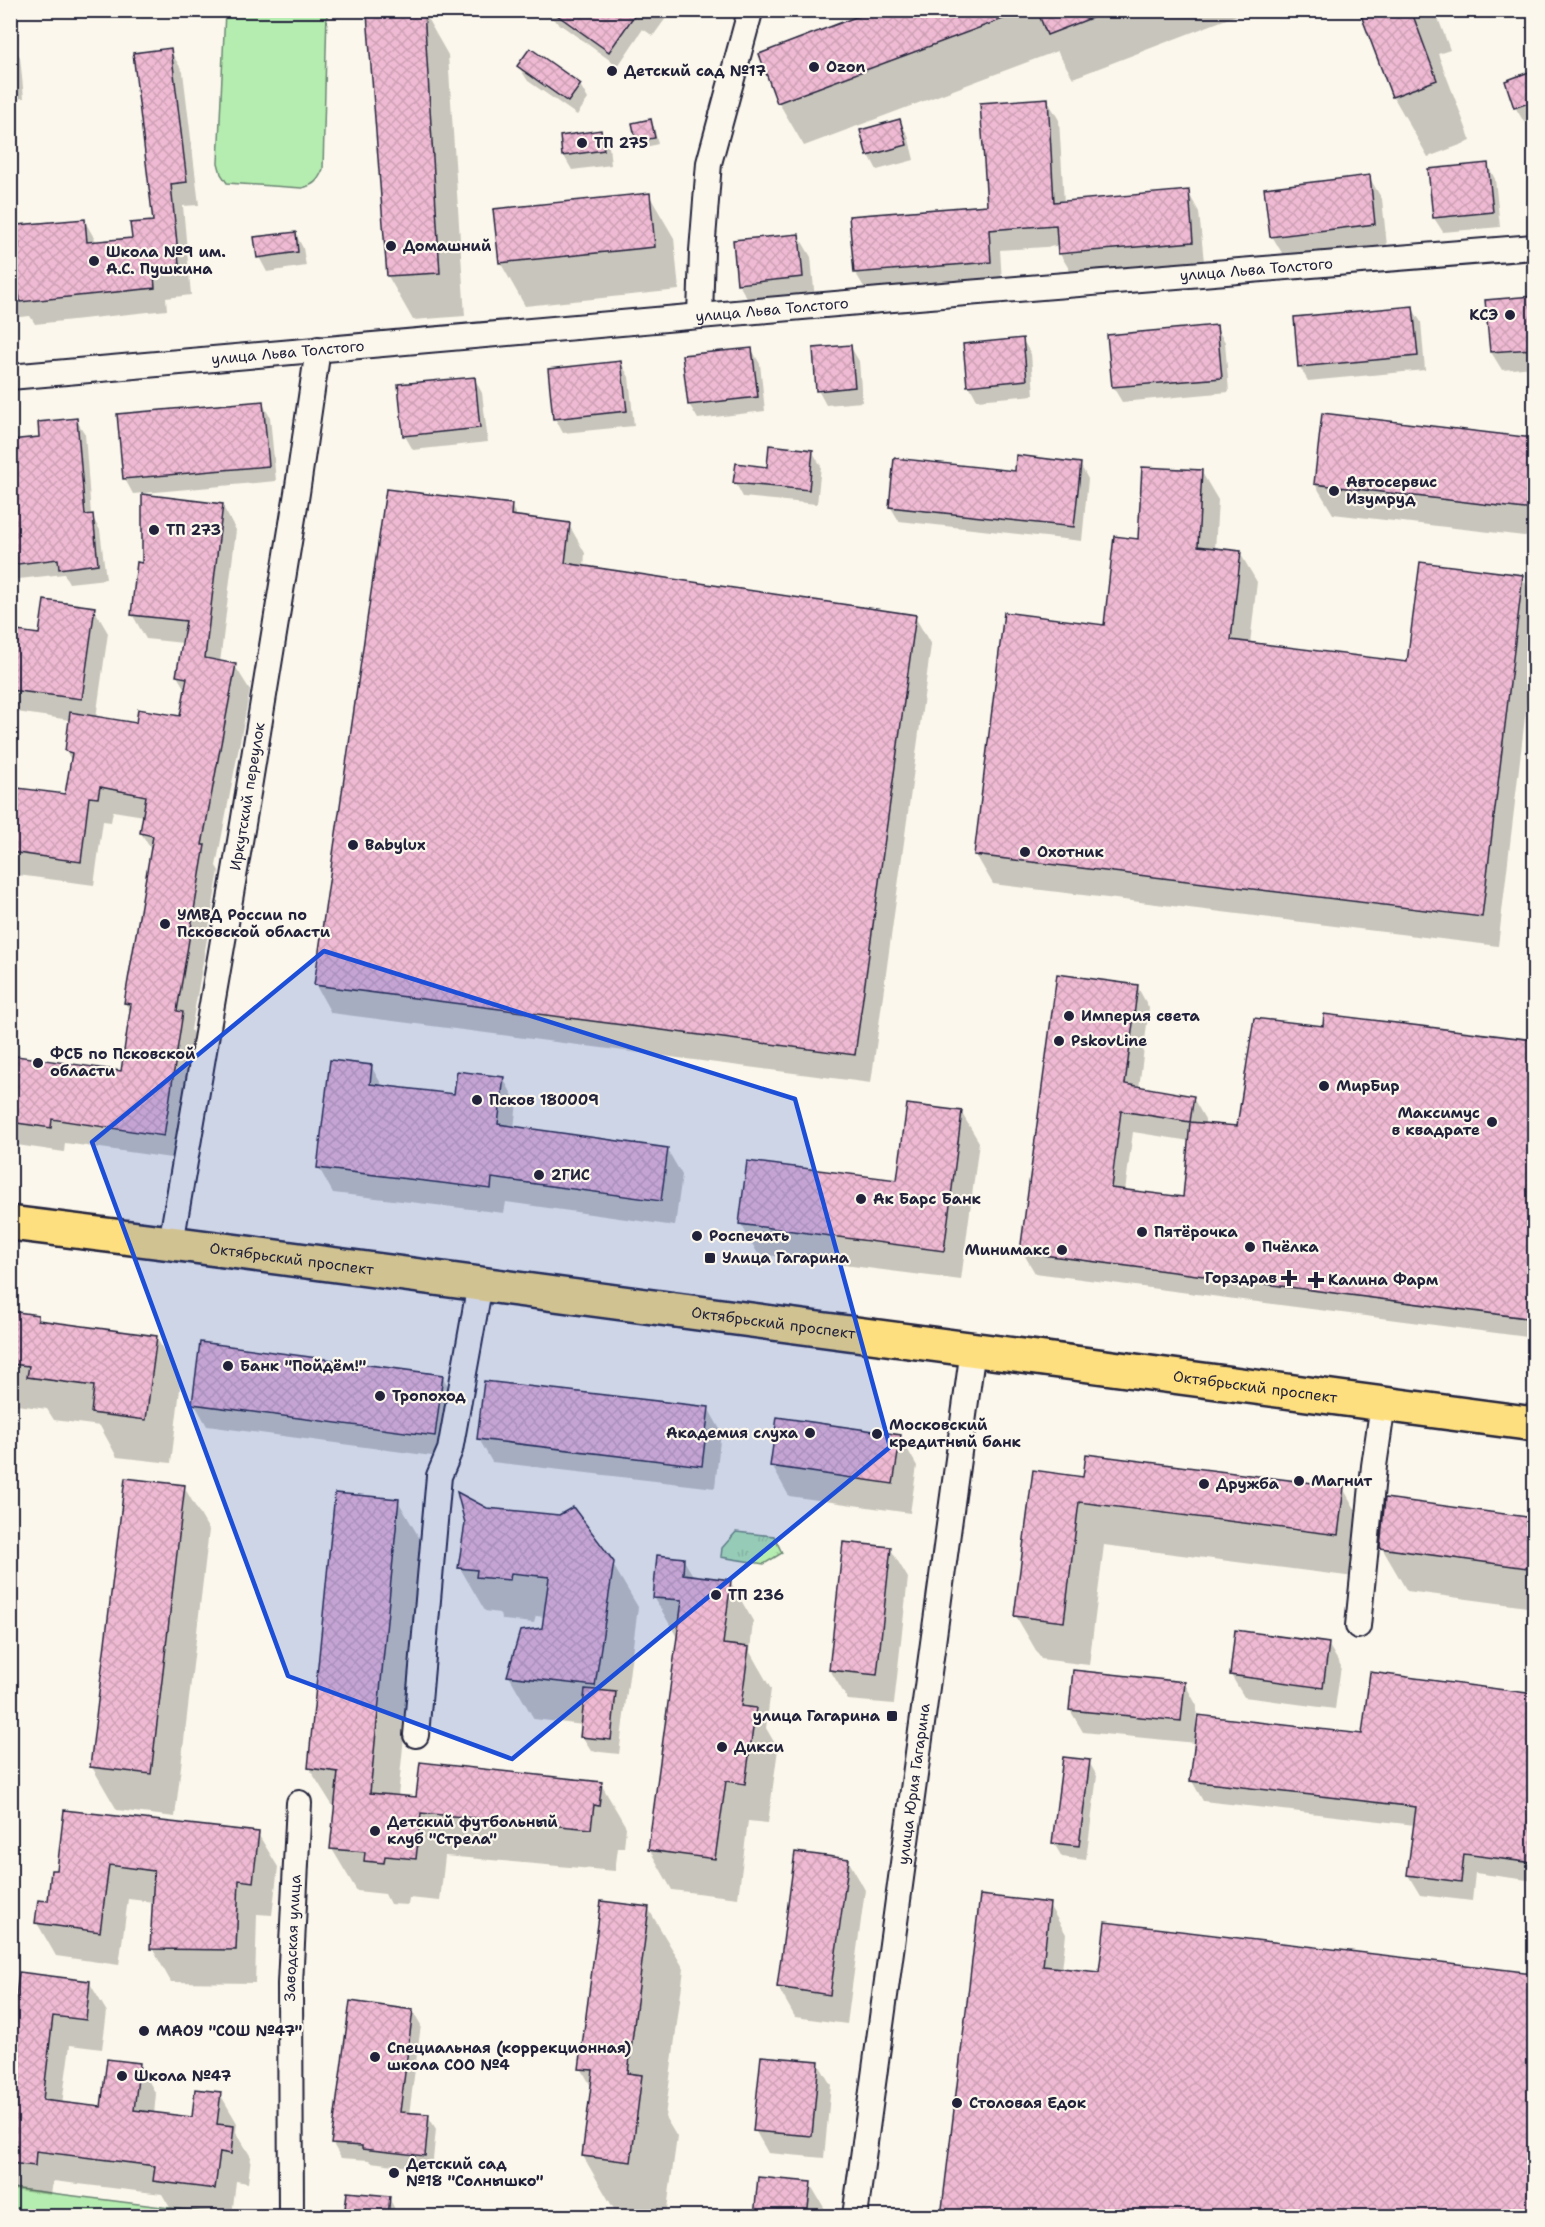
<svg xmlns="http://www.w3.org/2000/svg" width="1545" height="2227" viewBox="0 0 1545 2227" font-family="'Shantell Sans',sans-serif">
<defs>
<pattern id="park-tufts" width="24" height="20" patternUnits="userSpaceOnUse" patternTransform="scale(1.5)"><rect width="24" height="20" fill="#b5ecaf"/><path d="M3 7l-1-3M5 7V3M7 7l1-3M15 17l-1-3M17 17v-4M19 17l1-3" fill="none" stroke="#9bca97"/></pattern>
<pattern id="building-cross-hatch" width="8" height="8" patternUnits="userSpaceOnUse" patternTransform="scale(1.5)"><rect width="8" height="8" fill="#efbad3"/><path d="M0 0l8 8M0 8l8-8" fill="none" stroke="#cda0b6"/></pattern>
</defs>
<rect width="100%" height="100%" fill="#fbf7ec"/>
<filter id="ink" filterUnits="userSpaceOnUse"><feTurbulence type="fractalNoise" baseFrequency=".0167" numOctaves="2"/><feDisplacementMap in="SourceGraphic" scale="12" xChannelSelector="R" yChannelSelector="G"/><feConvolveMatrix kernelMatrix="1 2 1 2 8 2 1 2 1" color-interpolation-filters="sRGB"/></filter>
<g filter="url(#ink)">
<path fill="#b5ecaf" stroke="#6c8775" stroke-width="1.5" d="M225 11H327L323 169C318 181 314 185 302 188L227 183 221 174 218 163Z
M11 2188 226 2215 11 2216Z"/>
<path fill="url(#park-tufts)" stroke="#6c8775" stroke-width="1.5" d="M736 1532 774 1536 782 1553 764 1564 721 1557 722 1548Z"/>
<path fill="#0003" fill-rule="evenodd" d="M540 10H661L666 18 653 36 643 29 618 66Z
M879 10H1250L1073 78 1057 51 804 146 779 103 761 55Z
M1373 10H1435L1450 50 1438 54 1471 141 1428 157 1393 96Z
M423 11 448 55 465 316 413 320 388 276 369 15Z
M10 41 20 57 24 98 10 99Z
M170 50 183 72 199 205 183 206 191 295 166 298 167 310 35 324 30 316 10 318V227L84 220 97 243 133 239 155 222Z
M519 67 580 85 588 99 577 115 528 81Z
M1534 72V118L1524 122 1515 107 1507 82Z
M1047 100 1059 120 1064 203 1188 192 1199 212 1204 262 1072 274 1060 254 1059 246 1000 250 1002 282 867 292 855 272 989 206Z
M650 121 654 127 658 144 642 148 638 141 634 124Z
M899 121 908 135 914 160 877 170 869 155Z
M600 131 609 146 611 165 572 170 564 156Z
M1487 164 1495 179 1500 227 1443 232 1434 218Z
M1369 177 1382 199 1387 246 1285 258 1272 236Z
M649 195 674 238 679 290 525 306 500 262Z
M295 233 303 248 306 266 267 272 259 257Z
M798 235 811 257 815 300 751 305 738 283Z
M1534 298V367L1502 370 1491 352 1487 302Z
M1412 308 1421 322 1425 370 1308 381 1300 367Z
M1216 327 1225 342 1229 392 1122 402 1113 387Z
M1022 339 1031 354 1034 395 977 400 969 385Z
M850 346 859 361 862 402 826 405 818 390Z
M752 350 760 364 765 411 698 419 689 404Z
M621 363 629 377 634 426 563 433 555 418Z
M474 378 482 393 488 442 413 450 405 436Z
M262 403 270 417 276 481 133 494 125 479 119 416Z
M1324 414 1534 439V537L1333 514 1315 484Z
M76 420 85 434 91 515 100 530 106 579 69 583 64 574 10 580V442L41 439Z
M812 451 821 466 817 504 743 497 735 482Z
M1080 464 1088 479 1082 541 899 521 890 506Z
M1201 471 1218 500 1215 550 1240 553 1257 582 1250 644 1408 663 1522 577 1534 598V641L1498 946 993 884 976 855 1105 626 1139 541Z
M222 505 236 530 220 663 235 666 250 690 216 866 219 871 191 1030 196 1038 178 1159 65 1143 64 1152 10 1144V1056L122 1073 131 1012 125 1003 152 851 141 833 144 816 113 811 111 822 103 821 94 885 10 874V788L67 796 72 761 66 751 70 720 10 711V632L40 635 94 609 108 633 96 718 137 725 181 718 186 691 177 676 183 643 146 639 132 614 144 565Z
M511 506 518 518 569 525 585 553 584 568 915 617 931 645 871 1083 331 1013 315 984Z
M1137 986 1149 1008 1139 1088 1193 1098 1205 1119V1125L1238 1128 1324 1028 1325 1016 1534 1041V1338L1035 1273 1022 1251ZM1133 1132 1190 1141 1184 1199 1125 1191Z
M371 1066 383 1087 455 1095 503 1078 517 1103 514 1128 667 1149 682 1175 675 1226 506 1202 504 1213 333 1193 319 1168Z
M961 1112 979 1142 961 1280 758 1254 741 1224 898 1182Z
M10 1313 37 1316 41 1322 156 1337 181 1381 171 1463 117 1457 100 1426 54 1420 47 1409 10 1404Z
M442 1376 455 1398 447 1458 207 1426 194 1403Z
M708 1408 721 1431 715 1488 492 1462 479 1439Z
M900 1436 917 1466 910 1513 789 1496 772 1466Z
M1084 1478 1343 1488 1368 1532 1362 1578 1104 1545 1089 1665 1041 1659 1016 1616Z
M184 1487 209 1530 175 1817 117 1810 92 1767Z
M1386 1500 1534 1520V1608L1407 1591 1382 1548Z
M398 1501 423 1544 398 1797 418 1799 601 1784 626 1827 624 1848H618L615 1871 445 1856 440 1901 409 1898 408 1905 390 1904 385 1894 357 1891 332 1849 336 1811 309 1768Z
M487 1509 612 1563 638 1607 619 1754 591 1751 582 1737 583 1725 534 1719 509 1676 543 1630 545 1617 536 1616 534 1623 503 1620 499 1613 485 1611 460 1568Z
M890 1548 908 1578 894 1704 848 1700 830 1670Z
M683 1559 694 1577 730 1581 753 1621 750 1652 771 1689 766 1728 778 1749 768 1823 748 1821 738 1898 672 1890 649 1849 678 1639 654 1597Z
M1328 1644 1341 1666 1335 1709 1244 1697 1231 1675Z
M1371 1674 1534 1694V1881L1475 1873 1472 1901 1420 1895 1408 1875 1415 1825 1203 1801 1192 1781 1196 1743 1083 1732 1070 1710 1185 1684 1197 1706 1196 1724 1363 1735Z
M1089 1762 1097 1776 1086 1860 1062 1857 1053 1842Z
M258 1834 278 1867 272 1915 257 1914 255 1983 171 1982 152 1948 154 1902 128 1899 119 1965 56 1956 37 1923 49 1903 53 1871Z
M848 1860 865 1890 847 2024 795 2017 778 1987Z
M1049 1905 1066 1934 1062 1970 1100 1974 1106 1924 1534 1974V2216H943Z
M648 1908 684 1969 665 2117 677 2137 666 2216H618L583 2156 592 2088 581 2068Z
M89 1982 107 2012 102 2049 70 2045 62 2104 103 2108 139 2064 156 2094 154 2114 193 2119 220 2094 237 2123 236 2132 251 2157 248 2183 236 2181 232 2216 172 2211 162 2194 53 2181 51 2195 10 2190V2102L16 2071 10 2061V2011L17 2006Z
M413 2011 421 2025 409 2114 428 2116 436 2129 432 2170 371 2162 369 2160 341 2158 333 2144Z
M818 2063 831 2085 824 2158 768 2153 755 2130Z
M810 2184 829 2216H755Z
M389 2198 397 2213V2216H346Z
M488 2211 523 2215 524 2216H487Z"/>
<path fill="url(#building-cross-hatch)" stroke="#22223b" stroke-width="1.5" fill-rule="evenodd" d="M413 10H424L440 273 387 276 367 14Z
M550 10H638L609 52Z
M874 10H1019V13L777 103 759 54Z
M1037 10H1107V12L1047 35Z
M1359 10H1411L1437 80 1392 97Z
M171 48 187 182 171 184 180 273 154 275 155 288 20 302 19 293 10 294V248L19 247 17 225 85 219 87 242 132 238 130 223 153 221 133 53Z
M530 48 581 84 568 102 517 66Z
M1534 70V101L1514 108 1505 81Z
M1048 98 1054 202 1189 190 1193 242 1058 254 1056 225 989 230 991 262 854 273 849 216 987 205 980 103Z
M651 119 655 138 636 141 632 123Z
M900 119 907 145 867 156 860 130Z
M601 130 604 150 562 156 560 136Z
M1488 163 1493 212 1433 218 1428 169Z
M1370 175 1375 224 1270 237 1264 188Z
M650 193 655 247 499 263 493 209Z
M296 232 298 252 257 258 254 237Z
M799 234 803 277 737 284 733 240Z
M1534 296V349L1490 352 1485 300Z
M1413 306 1418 356 1298 367 1294 317Z
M1217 325 1222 378 1112 387 1107 335Z
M1023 338 1027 380 967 386 963 344Z
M851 345 855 387 816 391 813 348Z
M752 348 758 397 688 405 682 355Z
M621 361 627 411 553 419 548 369Z
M475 377 480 428 403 436 398 384Z
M263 401 269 466 123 479 117 414Z
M1322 413 1534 438V510L1314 484Z
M77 418 85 515 93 514 98 564 59 569 58 559 10 565V440L39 437 38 422Z
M769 445 813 450 809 490 733 483 736 463 767 467Z
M1016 455 1081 463 1074 527 889 507 894 458 1015 471Z
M1142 467 1202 470 1198 546 1241 551 1231 640 1407 662 1420 562 1523 575 1482 917 974 855 1004 612 1104 625 1114 536 1138 539Z
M386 489 512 504 511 515 570 523 565 563 916 615 855 1055 314 985Z
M142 494 223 504 205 658 236 664 202 845H205L177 1011 183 1012 164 1136 52 1119 51 1128 10 1122V1055L121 1071 131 1004 124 1003 153 836 140 833 146 796 100 787 98 798 89 797 81 862 10 852V787L65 794 72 753 65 751 70 712 136 723 138 709 180 716 187 678 176 676 186 621 131 615 137 562 142 563Z
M44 600 95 607 82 699 10 690V630L39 634Z
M1057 974 1138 985 1125 1084 1194 1096 1190 1122 1237 1126 1254 1018 1323 1026 1324 1014 1534 1040V1319L1020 1252ZM1121 1111 1190 1122 1183 1197 1111 1188Z
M330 1060 372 1065 370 1084 454 1094 457 1071 504 1077 498 1124 668 1148 661 1201 492 1178 491 1189 317 1168Z
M907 1104 962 1111 944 1251 739 1224 747 1161 897 1180Z
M10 1311 38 1315V1320L157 1336 146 1420 91 1413 94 1386 27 1377 29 1366 10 1364Z
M200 1342 443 1375 435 1436 192 1404Z
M484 1381 709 1407 702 1466 477 1439Z
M777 1417 901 1435 893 1484 770 1466Z
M1086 1454 1344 1487 1338 1535 1079 1502 1064 1622 1014 1616 1033 1470 1083 1477Z
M125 1478 185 1485 151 1774 90 1767Z
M457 1492 487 1508 559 1515 573 1507 614 1562 595 1686 507 1676 520 1631 542 1628 549 1577 511 1573 510 1580 476 1577 477 1570 458 1568 465 1523Z
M335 1493 399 1499 370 1793 416 1797 420 1762 602 1782 599 1806 594 1805 591 1829 421 1813 416 1859 385 1856 384 1863 364 1861 365 1852 330 1849 338 1772 308 1768Z
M1385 1498 1534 1518V1569L1380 1548Z
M843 1542 891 1547 877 1675 829 1670Z
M657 1555 684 1558 683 1574 731 1580 723 1644 749 1647 741 1706 756 1708 745 1784 726 1781 715 1859 648 1850 682 1600 653 1598Z
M1235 1630 1329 1643 1323 1688 1230 1675Z
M1073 1670 1185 1682 1181 1721 1069 1710Z
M1370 1672 1534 1694V1863L1464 1854 1461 1882 1407 1875 1416 1807 1190 1781 1198 1715 1362 1734Z
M585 1689 616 1692 611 1740 580 1737Z
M1063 1757 1090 1760 1079 1846 1052 1843Z
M64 1810 259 1832 253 1882 239 1880 236 1950 150 1949 154 1871 109 1865 100 1932 35 1923 38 1900 48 1901 51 1870H57Z
M795 1852 849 1859 830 1995 777 1987Z
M980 1895 1050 1903 1043 1966 1099 1972 1105 1922 1534 1973V2217H941Z
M601 1901 649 1907 628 2073 642 2075 631 2162 582 2156 593 2070 579 2069Z
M19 1972 90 1981 86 2020 53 2016 43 2100 101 2107 107 2059 140 2063 134 2110 192 2117 195 2089 221 2092 217 2124 234 2126 231 2154 220 2152 215 2189 153 2181 155 2166 36 2151 35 2166 10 2163V2103L16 2054 10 2053V2004L15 2005Z
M350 2001 413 2010 400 2112 429 2114 425 2156 362 2149V2146L331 2144Z
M761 2056 819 2061 812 2136 753 2131Z
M758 2177 811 2182 807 2217H754Z
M347 2192 390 2196 388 2217H344Z"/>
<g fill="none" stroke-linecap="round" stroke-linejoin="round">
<g stroke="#22223b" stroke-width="28">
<g id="street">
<path d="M700 316 702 251 709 163 750 12"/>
<path id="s1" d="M10 377 881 300 1534 247"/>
<path id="s2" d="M171 1243 243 824 297 493 318 349"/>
<path d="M1358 1626 1374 1466 1383 1404"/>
<path d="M416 1735 439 1476 450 1450 480 1284"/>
<path id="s3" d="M291 2216 290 1984 299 1803"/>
<path id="s4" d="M855 2216 973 1349"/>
</g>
</g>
<g stroke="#22223b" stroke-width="38">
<g id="primary">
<path id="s5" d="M10 1223 171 1243 1534 1424"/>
</g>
</g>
<use href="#street" stroke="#fbf7ec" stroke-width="24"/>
<use href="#primary" stroke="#fedf80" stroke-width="33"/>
</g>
</g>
<path fill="#1d4ed8" fill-opacity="0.2" stroke="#1d4ed8" stroke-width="4.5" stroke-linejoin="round" d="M324 951 795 1099 890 1447 512 1759 288 1676 92 1142Z"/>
<g fill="#22223b" stroke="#fbf7ec" stroke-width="2">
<circle cx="814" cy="67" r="6"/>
<circle cx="612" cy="71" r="6"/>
<circle cx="582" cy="143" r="6"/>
<circle cx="391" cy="246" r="6"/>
<circle cx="94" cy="261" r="6"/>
<circle cx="1510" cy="315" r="6"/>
<circle cx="1334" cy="491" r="6"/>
<circle cx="154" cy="530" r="6"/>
<circle cx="353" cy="845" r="6"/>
<circle cx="1025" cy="852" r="6"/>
<circle cx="165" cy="924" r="6"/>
<circle cx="1069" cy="1016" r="6"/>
<circle cx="1059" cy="1041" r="6"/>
<circle cx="38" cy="1063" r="6"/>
<circle cx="1324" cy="1086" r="6"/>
<circle cx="477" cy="1100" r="6"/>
<circle cx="1492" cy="1122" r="6"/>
<circle cx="539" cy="1175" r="6"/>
<circle cx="861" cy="1199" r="6"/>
<circle cx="1142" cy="1232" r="6"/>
<circle cx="697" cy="1236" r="6"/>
<circle cx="1250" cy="1247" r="6"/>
<circle cx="1062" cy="1250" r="6"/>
<rect x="704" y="1252" width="12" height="12" rx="3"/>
<path d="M1286 1269h6v6h6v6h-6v6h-6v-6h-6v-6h6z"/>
<path d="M1313 1271h6v6h6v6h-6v6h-6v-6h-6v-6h6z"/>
<circle cx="228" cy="1366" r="6"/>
<circle cx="380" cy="1396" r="6"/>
<circle cx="810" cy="1433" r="6"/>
<circle cx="877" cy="1434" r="6"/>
<circle cx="1299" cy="1481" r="6"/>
<circle cx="1204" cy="1484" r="6"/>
<circle cx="716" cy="1595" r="6"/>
<rect x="886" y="1710" width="12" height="12" rx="3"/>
<circle cx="722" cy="1747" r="6"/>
<circle cx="375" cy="1831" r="6"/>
<circle cx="144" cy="2031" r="6"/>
<circle cx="375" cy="2057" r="6"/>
<circle cx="122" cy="2076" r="6"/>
<circle cx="957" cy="2103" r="6"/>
<circle cx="394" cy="2173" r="6"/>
</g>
<g text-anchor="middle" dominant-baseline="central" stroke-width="4.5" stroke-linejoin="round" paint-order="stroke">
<g font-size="15" font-weight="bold" fill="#22223b" stroke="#fbf7ec" text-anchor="start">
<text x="826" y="67">Ozon</text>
<text x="624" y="71">Детский сад №17</text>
<text x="594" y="143">ТП 275</text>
<text x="403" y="246">Домашний</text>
<text x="106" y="252">Школа №9 им.<tspan x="106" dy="17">А.С. Пушкина</tspan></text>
<text x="1498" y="315" text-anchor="end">КСЭ</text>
<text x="1346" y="482">Автосервис<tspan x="1346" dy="17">Изумруд</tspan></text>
<text x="166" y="530">ТП 273</text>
<text x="365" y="845">Babylux</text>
<text x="1037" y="852">Охотник</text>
<text x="177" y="915">УМВД России по<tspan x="177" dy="17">Псковской области</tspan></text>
<text x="1081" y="1016">Империя света</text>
<text x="1071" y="1041">PskovLine</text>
<text x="50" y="1054">ФСБ по Псковской<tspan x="50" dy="17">области</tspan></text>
<text x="1336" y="1086">МирБир</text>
<text x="489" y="1100">Псков 180009</text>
<text x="1480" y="1113" text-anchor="end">Максимус<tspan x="1480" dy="17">в квадрате</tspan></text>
<text x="551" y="1175">2ГИС</text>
<text x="873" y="1199">Ак Барс Банк</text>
<text x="1154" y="1232">Пятёрочка</text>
<text x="709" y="1236">Роспечать</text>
<text x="1262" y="1247">Пчёлка</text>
<text x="1050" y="1250" text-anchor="end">Минимакс</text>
<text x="722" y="1258">Улица Гагарина</text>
<text x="1277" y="1278" text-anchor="end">Горздрав</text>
<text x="1328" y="1280">Калина Фарм</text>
<text x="240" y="1366">Банк "Пойдём!"</text>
<text x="392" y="1396">Тропоход</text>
<text x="889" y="1425">Московский<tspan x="889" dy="17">кредитный банк</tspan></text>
<text x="798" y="1433" text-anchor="end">Академия слуха</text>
<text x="1311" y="1481">Магнит</text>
<text x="1216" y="1484">Дружба</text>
<text x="728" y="1595">ТП 236</text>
<text x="880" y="1716" text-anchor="end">улица Гагарина</text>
<text x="734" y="1747">Дикси</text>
<text x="387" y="1822">Детский футбольный<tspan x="387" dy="17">клуб "Стрела"</tspan></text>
<text x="156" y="2031">МАОУ "СОШ №47"</text>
<text x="387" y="2048">Специальная (коррекционная)<tspan x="387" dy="17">школа СОО №4</tspan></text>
<text x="134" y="2076">Школа №47</text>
<text x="969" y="2103">Столовая Едок</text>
<text x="406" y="2164">Детский сад<tspan x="406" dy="17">№18 "Солнышко"</tspan></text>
</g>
<g font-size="15" fill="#22223b" stroke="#fbf7ec">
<text stroke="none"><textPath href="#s1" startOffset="1251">улица Льва Толстого</textPath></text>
<text stroke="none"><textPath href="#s1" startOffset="765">улица Льва Толстого</textPath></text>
<text stroke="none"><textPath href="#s1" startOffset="279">улица Льва Толстого</textPath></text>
<text stroke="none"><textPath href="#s2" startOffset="453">Иркутский переулок</textPath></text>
<text stroke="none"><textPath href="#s5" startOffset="284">Октябрьский проспект</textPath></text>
<text stroke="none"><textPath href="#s5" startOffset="770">Октябрьский проспект</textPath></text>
<text stroke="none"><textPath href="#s5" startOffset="1256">Октябрьский проспект</textPath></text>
<text stroke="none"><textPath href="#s4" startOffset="436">улица Юрия Гагарина</textPath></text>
<text stroke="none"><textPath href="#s3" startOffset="278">Заводская улица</textPath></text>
</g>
</g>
<rect width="1545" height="2227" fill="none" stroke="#fbf7ec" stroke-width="36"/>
<rect x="18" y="18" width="1509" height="2191" fill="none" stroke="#22223b" stroke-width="2" filter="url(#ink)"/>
</svg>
